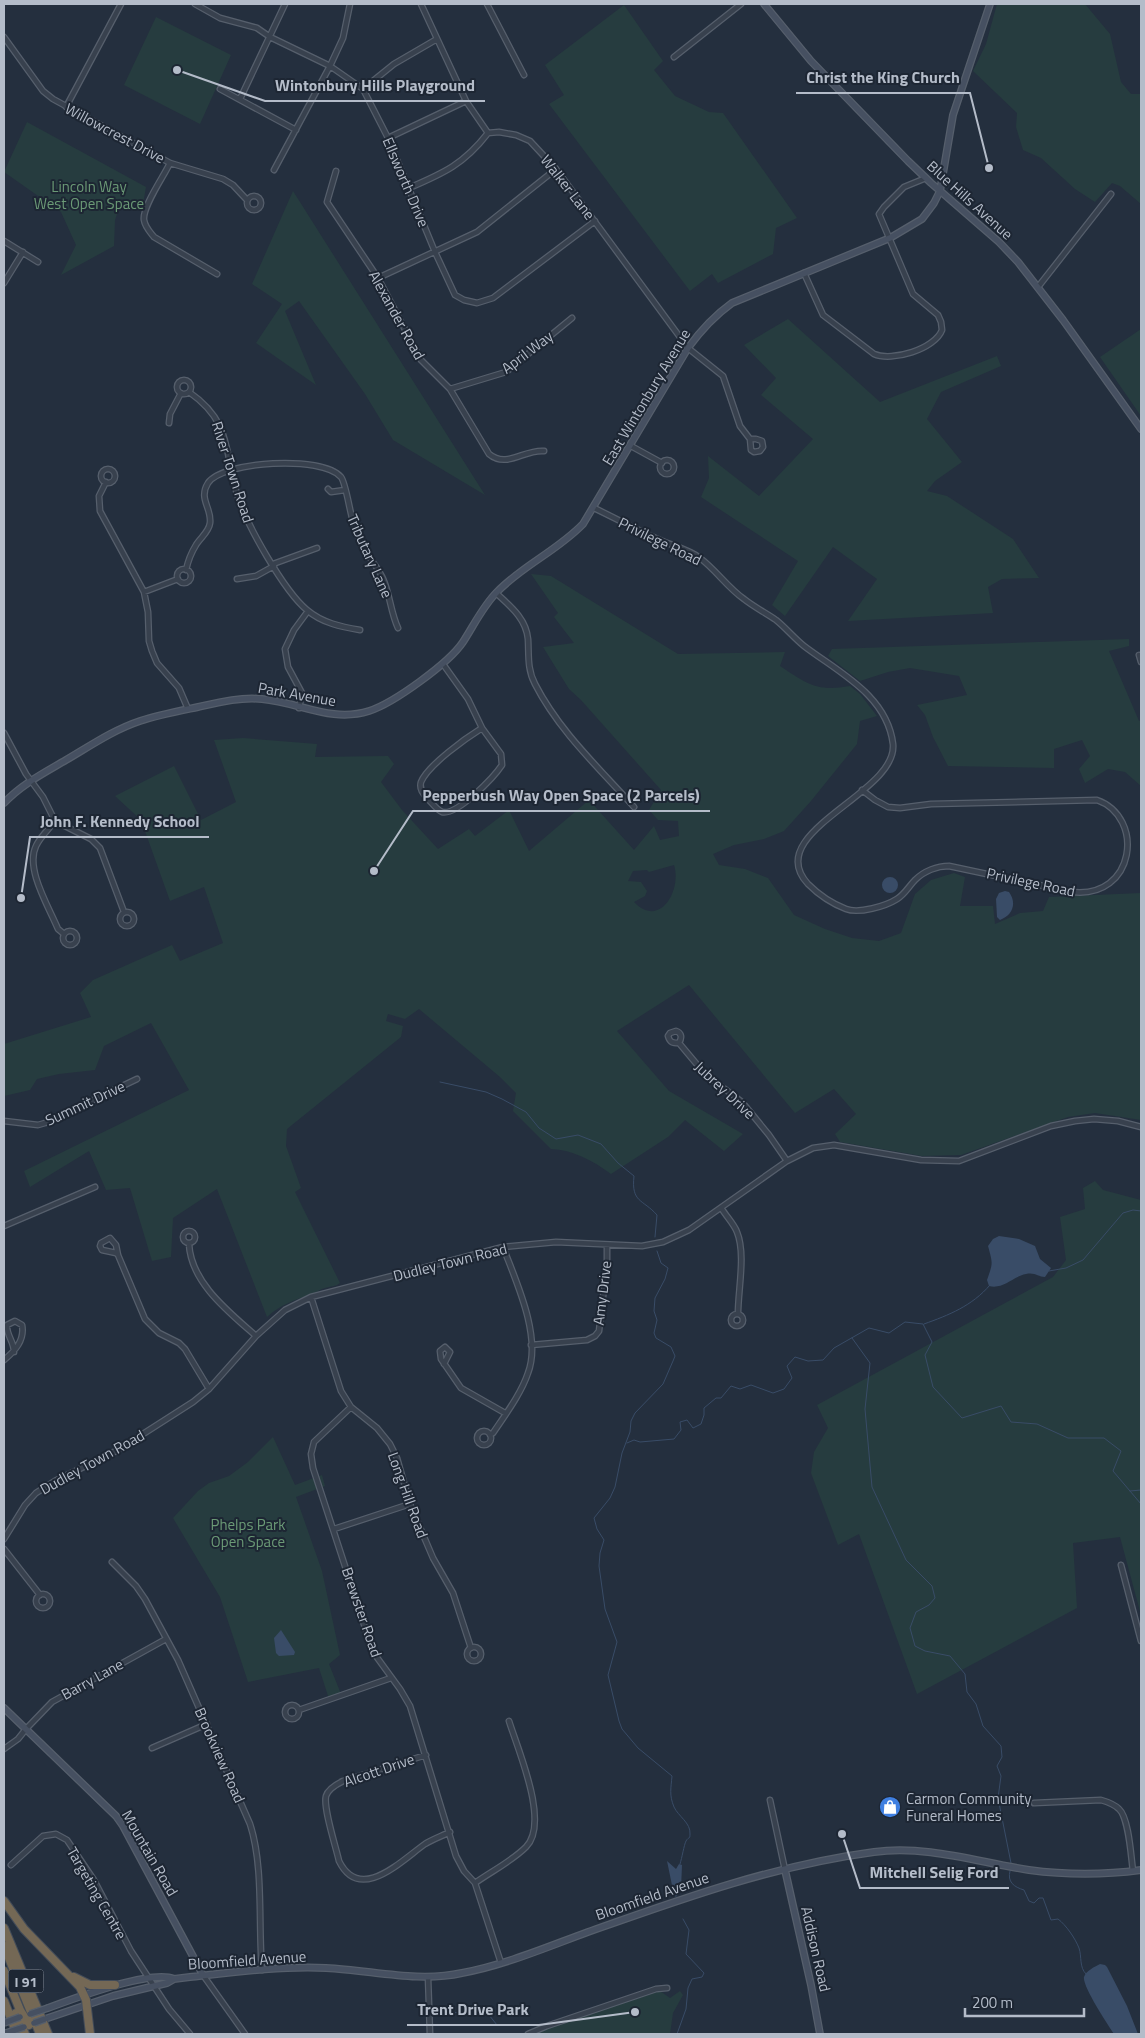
<svg xmlns="http://www.w3.org/2000/svg" width="1145" height="2038" viewBox="0 0 1145 2038" font-family="'Titillium Web',sans-serif">
<rect width="100%" height="100%" fill="#242f3e"/>
<path fill="#263c3f" fill-rule="evenodd" d="M997 4H1085L1110 34 1121 82 1131 94H1141V204L1120 186 1112 183 1095 202 1075 189 1041 158 1023 150 1016 127 1017 113 973 71 986 44Z
M624 5 663 61 654 70 675 96 709 112 723 113 797 218 776 228 773 254 718 283 712 274 690 291 549 104 564 95 545 65Z
M156 17 231 55 200 124 124 85Z
M27 122 146 187 143 204 122 199 115 220 114 246 61 275 76 245 61 212 4 172Z
M293 191 485 495 393 440 365 394 299 301 285 311 316 385 256 343 282 304 252 284Z
M788 319 880 402 997 356 1001 366 941 392 927 419 962 462 935 481 927 491 947 496 1013 539 1039 578 1002 579 988 587 993 613 848 621 877 579 833 547 785 616 772 605 798 561 701 497 709 478 708 456 759 496 813 439 761 395 776 378 744 345Z
M1141 329V416L1100 357Z
M531 574 551 576 678 654 785 652 780 666C807 684 817 692 850 686L860 694 877 716 860 721 857 744 811 801 784 831 764 839 734 845 713 854 719 865 745 869 768 878 794 915 825 929 852 938 879 941 901 933 915 894 931 880 954 873 965 877 960 906H993L995 924 1020 913 1043 911 1049 897 1141 893V1120L1095 1113 1068 1117 961 1155 922 1156 840 1142 835 1134 856 1114 834 1089 795 1113 689 985 617 1031 669 1091 743 1134 724 1151 685 1120 668 1137 611 1174C592 1160 573 1150 551 1149L513 1111 516 1093 500 1077 419 1009 405 1019 388 1014 386 1021 403 1026 401 1037 287 1129 286 1146 301 1188 295 1192 340 1283C335 1287 331 1286 325 1288 320 1289 315 1293 310 1295 294 1300 280 1305 267 1317L217 1189 173 1218 171 1257 152 1261 130 1188 106 1190 89 1151 30 1187 24 1171 189 1090 151 1023 104 1046 95 1070 59 1074 37 1079 30 1090 4 1096V1044L91 1017 80 993 93 980 172 945 180 961 223 943 204 887 170 901 141 820 115 796 174 766 201 820 236 802 214 740 243 738 317 744 315 757 388 756 394 764 381 782 402 810 438 849 469 829 475 836 509 810 529 851 589 800 634 850 654 826 660 840 679 836 678 821 658 820 649 810 661 790 581 700 569 689 543 647 574 643 554 617 558 613ZM674 865C682 890 660 929 634 902L645 896 647 891 641 882 628 881 633 871 647 870 649 872Z
M1129 639V646L1109 651 1139 721 1141 720V786L1125 772 1108 769 1085 783 1079 769 1090 756 1082 740 1054 749V768L948 766 933 737 925 715 917 705 967 695 959 676 910 668 888 672 860 681 828 656 832 649Z
M1095 1181 1103 1190 1141 1200V1615L1120 1537 1073 1543 1077 1608 917 1694 859 1534 838 1545 811 1473 814 1452 828 1428 817 1405 1053 1277 1066 1260 1060 1217 1085 1209 1083 1188Z
M273 1437 295 1485 322 1475 325 1486 296 1497 322 1571 340 1655 329 1664 341 1694 329 1699 319 1668 248 1682 220 1597 173 1518 198 1491 209 1483 229 1476 248 1462Z
M660 1991 670 1998 680 1991 683 1995 673 2013 670 2034H531Z"/>
<path fill="#394c67" d="M882 885a8 8 0 1 1 16 0a8 8 0 1 1-16 0Z
M1005 891 1009 892C1017 903 1013 915 1000 920L997 917 996 899 999 893Z
M999 1236 1019 1239 1035 1246 1040 1259 1051 1268 1045 1277C1038 1277 1035 1272 1026 1274 1014 1276 1003 1290 989 1286L987 1280C993 1263 993 1264 988 1246L993 1239Z
M281 1630 295 1652 294 1655 279 1656 276 1653 274 1638Z
M667 1861 676 1869 679 1864 682 1865 681 1889 676 1897 674 1895Z
M1100 1964 1105 1965 1107 1967 1127 2006 1138 2034H1114C1108 2025 1082 1986 1084 1977 1086 1971 1094 1967 1100 1964Z"/>
<g fill="none" stroke-linecap="round" stroke-linejoin="round">
<path stroke="#394c67" stroke-width="1" d="M440 1082 486 1092 502 1099 526 1112 539 1128 556 1139 578 1135 601 1144 618 1163 634 1176C631 1203 643 1199 657 1215L655 1237
M657 1251 661 1263 668 1268 665 1279 655 1298 654 1311 657 1320 654 1333 656 1338 671 1347 675 1356 673 1361 663 1384 635 1413 631 1421 630 1432 622 1453 615 1487 610 1498 594 1518 597 1529 604 1540 600 1553 599 1566 605 1609 617 1642 608 1675 619 1721 622 1729 638 1748 672 1776C671 1788 669 1795 674 1807 678 1816 691 1823 690 1834 690 1840 689 1836 686 1841 684 1845 682 1858 680 1864
M1049 1271 1066 1268 1083 1260 1123 1213 1133 1210 1141 1211
M924 1324C949 1315 972 1306 990 1285
M852 1338 870 1363 865 1409 872 1487 906 1560 932 1586 935 1598 929 1605 916 1612 910 1628 915 1646 925 1651 950 1656 965 1674 967 1692 976 1704 983 1726 1001 1746 1002 1757 997 1766 1001 1776 998 1798 1011 1863
M627 1443 634 1440 640 1442 674 1439 681 1430 680 1422 687 1420 693 1428 701 1424 704 1415V1408L716 1398H721L731 1386 740 1389 751 1385 773 1393 784 1389 792 1378 787 1366 795 1357 808 1361 823 1360 834 1348 869 1328 889 1333 905 1322 923 1324 932 1342 925 1355 933 1387 962 1418 1001 1406 1011 1422 1037 1424 1068 1438H1104L1121 1451 1113 1471 1141 1504
M1130 1491 1141 1490
M1010 1871C1007 1882 1014 1887 1024 1890L1029 1901 1034 1903 1039 1898H1043L1051 1920 1058 1919C1066 1925 1075 1938 1079 1948 1082 1957 1079 1967 1086 1974
M451 2013 485 2010 497 2025
M677 2034 686 2009 688 1988 692 1979 702 1977 704 1973 686 1954 689 1930 683 1919"/>
<g stroke="#565f6c" stroke-width="7">
<path id="street" d="M195 4 220 18 257 28 270 37 330 66 363 89 388 138 435 252 455 295 464 300 477 303 493 298 595 221
M421 4 466 101 488 133
M487 4 524 75
M4 37 43 91 53 99 170 163 223 179 233 185 247 200
M674 57 741 4
M220 89 296 130
M363 89 394 64 437 39
M240 99 285 4
M66 107 121 4
M388 138 466 101
M170 163C164 176 142 207 144 220 145 227 150 232 154 237L217 274
M274 170 330 66 343 38 350 4
M336 171 327 202 378 278 421 360 450 389 489 454C507 469 524 449 544 451
M409 188C444 173 464 164 488 133L499 132 516 135 530 141 556 169 688 348 723 376 740 426 750 439 751 450 754 452 760 451 763 447 762 441 756 439H750
M247 203a7 7 0 1 1 14 0a7 7 0 1 1-14 0Z
M4 241 38 262
M804 273 823 315 874 354C892 362 935 349 942 330L941 322 938 315 913 294 879 214 884 207 904 187 926 178
M378 278 477 232 556 169
M4 283 23 252
M1038 287 1111 194
M177 387a7 7 0 1 1 14 0a7 7 0 1 1-14 0Z
M450 389 506 372 572 318
M189 392C232 422 224 450 237 494 246 524 284 591 307 610 322 623 342 627 360 630
M169 423 170 414 181 393
M631 446 662 463
M660 467a7 7 0 1 1 14 0a7 7 0 1 1-14 0Z
M101 476a7 7 0 1 1 14 0a7 7 0 1 1-14 0Z
M106 482 99 496 100 511 144 592 148 612 149 641 152 651 157 663 179 688 188 709
M328 489 331 492 345 490
M594 508C617 519 639 531 662 541 674 546 690 550 700 558 716 570 728 588 744 599 754 607 766 613 776 620 786 628 794 638 804 646 838 672 887 695 893 744 898 794 760 832 808 884 818 894 833 904 846 909 859 914 886 906 897 899 905 894 909 886 915 880 924 871 937 866 949 866L1072 892C1136 899 1145 817 1097 800L931 804 900 808 888 807 875 800 862 790
M273 564 317 548
M177 576a7 7 0 1 1 14 0a7 7 0 1 1-14 0Z
M186 570C188 561 191 553 196 545 200 538 209 532 210 523 212 508 198 499 208 483 223 461 322 455 341 477 346 483 350 514 354 525 357 534 360 544 366 552 372 562 380 570 384 581 390 596 391 613 398 628
M237 579 256 576 274 566
M144 592 178 579
M496 593C510 606 526 618 528 639 529 655 527 669 535 684 559 731 599 768 634 807
M1139 655 1141 662
M443 664 468 699 482 728
M299 708 302 693 288 667 285 649 294 630 308 611
M482 728 501 754 502 765C494 777 457 816 442 812 437 810 432 803 428 799 423 794 419 789 421 782 428 765 466 738 482 728Z
M4 733 26 774 43 797 55 821 91 839 100 848 124 912
M55 821C49 829 40 837 36 846 25 869 49 907 58 929L64 934
M120 919a7 7 0 1 1 14 0a7 7 0 1 1-14 0Z
M63 938a7 7 0 1 1 14 0a7 7 0 1 1-14 0Z
M679 1043C682 1038 682 1033 676 1031L670 1033 668 1036C670 1043 673 1043 679 1043L705 1074 742 1102 769 1135 787 1161
M4 1121 38 1125 45 1123 137 1079
M722 1209C726 1216 734 1224 737 1232 746 1254 738 1290 738 1314
M4 1226 95 1187
M183 1237a6 6 0 1 1 12 0a6 6 0 1 1-12 0Z
M189 1244C191 1283 229 1312 256 1336
M118 1255 116 1253 102 1250 100 1246 101 1243 110 1238 116 1245 118 1255 145 1319 159 1333 179 1343 185 1349 209 1389
M311 1297 341 1391 351 1407 377 1428 390 1444 397 1458 410 1504 433 1558 453 1593 471 1648
M731 1320a6 6 0 1 1 12 0a6 6 0 1 1-12 0Z
M531 1345 587 1340 595 1336 599 1331 607 1263V1245
M4 1360C15 1351 25 1340 22 1325L15 1321 7 1325C6 1335 14 1341 14 1352
M444 1364 450 1352 445 1347 440 1351 441 1359 461 1388 505 1413
M351 1407 314 1442 311 1454 313 1468 373 1652 400 1689 410 1706 456 1856 464 1871 475 1883 501 1963
M477 1438a7 7 0 1 1 14 0a7 7 0 1 1-14 0Z
M490 1435 493 1433C505 1415 521 1394 528 1373 542 1337 516 1281 503 1247
M334 1529 410 1504
M4 1539 25 1505 36 1493 55 1481 118 1450 193 1402 209 1389 256 1336 285 1310 311 1297 503 1247 556 1242 642 1246 663 1242 689 1230 787 1161 813 1148 834 1145 921 1160 959 1161 1051 1126 1075 1121 1094 1119 1118 1121 1141 1127
M4 1549 40 1595
M112 1562 136 1586 145 1599 178 1660 250 1824C264 1867 258 1923 262 1970
M1121 1565 1141 1641
M36 1601a7 7 0 1 1 14 0a7 7 0 1 1-14 0Z
M467 1654a7 7 0 1 1 14 0a7 7 0 1 1-14 0Z
M285 1712a7 7 0 1 1 14 0a7 7 0 1 1-14 0Z
M299 1710 391 1678
M152 1748 207 1724
M4 1749 18 1739 26 1729 52 1702 166 1639
M426 1755 343 1781C337 1784 328 1789 326 1796 323 1808 336 1847 339 1861 360 1904 402 1860 425 1844 433 1839 442 1836 450 1832
M770 1800 785 1870
M1034 1803 1101 1800C1108 1802 1114 1804 1119 1809 1129 1818 1131 1857 1133 1871
M11 1865 43 1836 56 1834 67 1840 94 1880 131 1951 169 2009 190 2034
M475 1883C492 1871 512 1861 526 1847 550 1823 518 1750 509 1721
M203 1975 245 2034
M428 1977 430 2034
M528 2034 547 2026 656 1989 667 1988"/>
</g>
<g stroke="#565f6c" stroke-width="8">
<path id="secondary" d="M764 4 811 61 908 161 931 183 999 242 1018 262 1063 320 1141 429
M4 803C22 784 44 773 66 760 90 746 113 730 140 721 158 715 179 711 198 707 220 702 240 697 262 699 299 702 331 723 369 711 394 703 449 663 463 642 474 625 483 606 497 592 523 565 557 551 583 524L688 348C701 330 714 316 732 303L890 238 922 219 934 203 940 191 953 115 990 4
M4 1708 116 1816 123 1826 203 1975
M785 1870 811 1985 820 2034
M48 2008C73 1999 151 1969 174 1979
M45 2019 113 1996 167 1983 174 1979 190 1977C235 1972 281 1966 326 1968 372 1970 417 1983 462 1973 505 1965 547 1947 588 1932 681 1899 775 1865 874 1852 927 1845 977 1862 1029 1870 1066 1875 1104 1875 1141 1870"/>
</g>
<g stroke="#434c59" stroke-width="10">
<path id="highway" d="M4 1901 24 1929 80 1987 86 2000 90 2034
M4 1928 48 2034
M4 1946 40 2034
M4 1971 20 2010 29 2025
M74 1977 90 1985H115
M4 2001 17 2034
M16 2013 25 2034"/>
</g>
<use href="#street" stroke="#38414e" stroke-width="4.5"/>
<use href="#secondary" stroke="#465061" stroke-width="5.5"/>
<use href="#highway" stroke="#746855" stroke-width="8"/>
<g stroke="#565f6c" stroke-width="8" stroke-linecap="butt">
<path id="secondary-bridge" d="M30 2014 48 2008
M4 2023 20 2017
M34 2023 45 2019
M6 2033 24 2027"/>
</g>
<use href="#secondary-bridge" stroke="#465061" stroke-width="5.5"/>
</g>
<defs>
<g id="shop-disc" transform="scale(1.125)"><circle r="9.5" fill="#3f7fe0" stroke="#1d2633"/><path d="M-5-2.5h2.3a2.7 3.5 0 0 1 5.4 0H5L5.5 6h-11ZM-1.5-2.5h3a1.5 2.3 0 0 0-3 0Z" fill="#fff"/></g>
</defs>
<g fill-rule="evenodd">
<use href="#shop-disc" x="890" y="1807"/>
</g>
<g text-anchor="middle" dominant-baseline="central" stroke-width="4" stroke-linejoin="round" paint-order="stroke">
<rect fill="#1d2633" stroke="#878f9c" stroke-width="1" x="8.5" y="1969.5" width="35" height="23" rx="4"/>
<g font-size="14" font-weight="bold" fill="#b4bcc9">
<text x="26" y="1981">I 91</text>
</g>
<g font-size="15" fill="#b4bcc9" stroke="#1d2633">
<text transform="translate(115 133) rotate(28)">Willowcrest Drive</text>
<text transform="translate(406 182) rotate(67)">Ellsworth Drive</text>
<text transform="translate(568 187) rotate(52)">Walker Lane</text>
<text transform="translate(970 200) rotate(42)">Blue Hills Avenue</text>
<text transform="translate(397 315) rotate(61)">Alexander Road</text>
<text transform="translate(527 352) rotate(-37)">April Way</text>
<text transform="translate(646 397) rotate(-59)">East Wintonbury Avenue</text>
<text transform="translate(233 472) rotate(72)">River Town Road</text>
<text transform="translate(660 541) rotate(26)">Privilege Road</text>
<text transform="translate(370 556) rotate(66)">Tributary Lane</text>
<text transform="translate(297 694) rotate(10)">Park Avenue</text>
<text transform="translate(1031 882) rotate(12)">Privilege Road</text>
<text transform="translate(725 1090) rotate(43)">Jubrey Drive</text>
<text transform="translate(85 1103) rotate(-25)">Summit Drive</text>
<text transform="translate(450 1262) rotate(-14)">Dudley Town Road</text>
<text transform="translate(602 1293) rotate(-83)">Amy Drive</text>
<text transform="translate(92 1462) rotate(-29)">Dudley Town Road</text>
<text transform="translate(408 1495) rotate(70)">Long Hill Road</text>
<text transform="translate(362 1612) rotate(71)">Brewster Road</text>
<text transform="translate(92 1679) rotate(-29)">Barry Lane</text>
<text transform="translate(220 1755) rotate(66)">Brookview Road</text>
<text transform="translate(379 1770) rotate(-19)">Alcott Drive</text>
<text transform="translate(150 1853) rotate(60)">Mountain Road</text>
<text transform="translate(97 1893) rotate(60)">Targeting Centre</text>
<text transform="translate(652 1896) rotate(-19)">Bloomfield Avenue</text>
<text transform="translate(816 1949) rotate(77)">Addison Road</text>
<text transform="translate(247 1960) rotate(-4)">Bloomfield Avenue</text>
</g>
<g font-size="15" fill="#6b9a76" stroke="#1d2633">
<text x="89" y="186">Lincoln Way<tspan x="89" dy="17">West Open Space</tspan></text>
<text x="248" y="1524">Phelps Park<tspan x="248" dy="17">Open Space</tspan></text>
</g>
<g font-size="15" fill="#b4bcc9" stroke="#1d2633" text-anchor="start">
<text x="906" y="1798">Carmon Community<tspan x="906" dy="17">Funeral Homes</tspan></text>
</g>
</g>
<path fill="none" stroke="#b4bcc9" stroke-width="2" d="M989 168L970 93H796M177 70L265 101H485M374 871L413 811H710M21 898L30 837H209M842 1834L860 1888H1009M635 2012L539 2025H407"/>
<g fill="#b4bcc9" stroke="#1d2633" stroke-width="2">
<circle cx="989" cy="168" r="5"/>
<circle cx="177" cy="70" r="5"/>
<circle cx="374" cy="871" r="5"/>
<circle cx="21" cy="898" r="5"/>
<circle cx="842" cy="1834" r="5"/>
<circle cx="635" cy="2012" r="5"/>
</g>
<g font-size="16" text-anchor="middle" font-weight="bold" fill="#b4bcc9" stroke="#1d2633" stroke-width="4" stroke-linejoin="round" paint-order="stroke">
<text x="883" y="83">Christ the King Church</text>
<text x="375" y="91">Wintonbury Hills Playground</text>
<text x="561" y="801">Pepperbush Way Open Space (2 Parcels)</text>
<text x="120" y="827">John F. Kennedy School</text>
<text x="934" y="1878">Mitchell Selig Ford</text>
<text x="473" y="2015">Trent Drive Park</text>
</g>
<rect width="1145" height="2038" fill="none" stroke="#b4bcc9" stroke-width="10"/>
<path d="M965 2008v8h119v-8" fill="none" stroke="#b4bcc9" stroke-width="2.5"/>
<text x="972" y="2008" font-size="15" fill="#b4bcc9" stroke="#1d2633" stroke-width="4" paint-order="stroke">200 m</text>
</svg>
